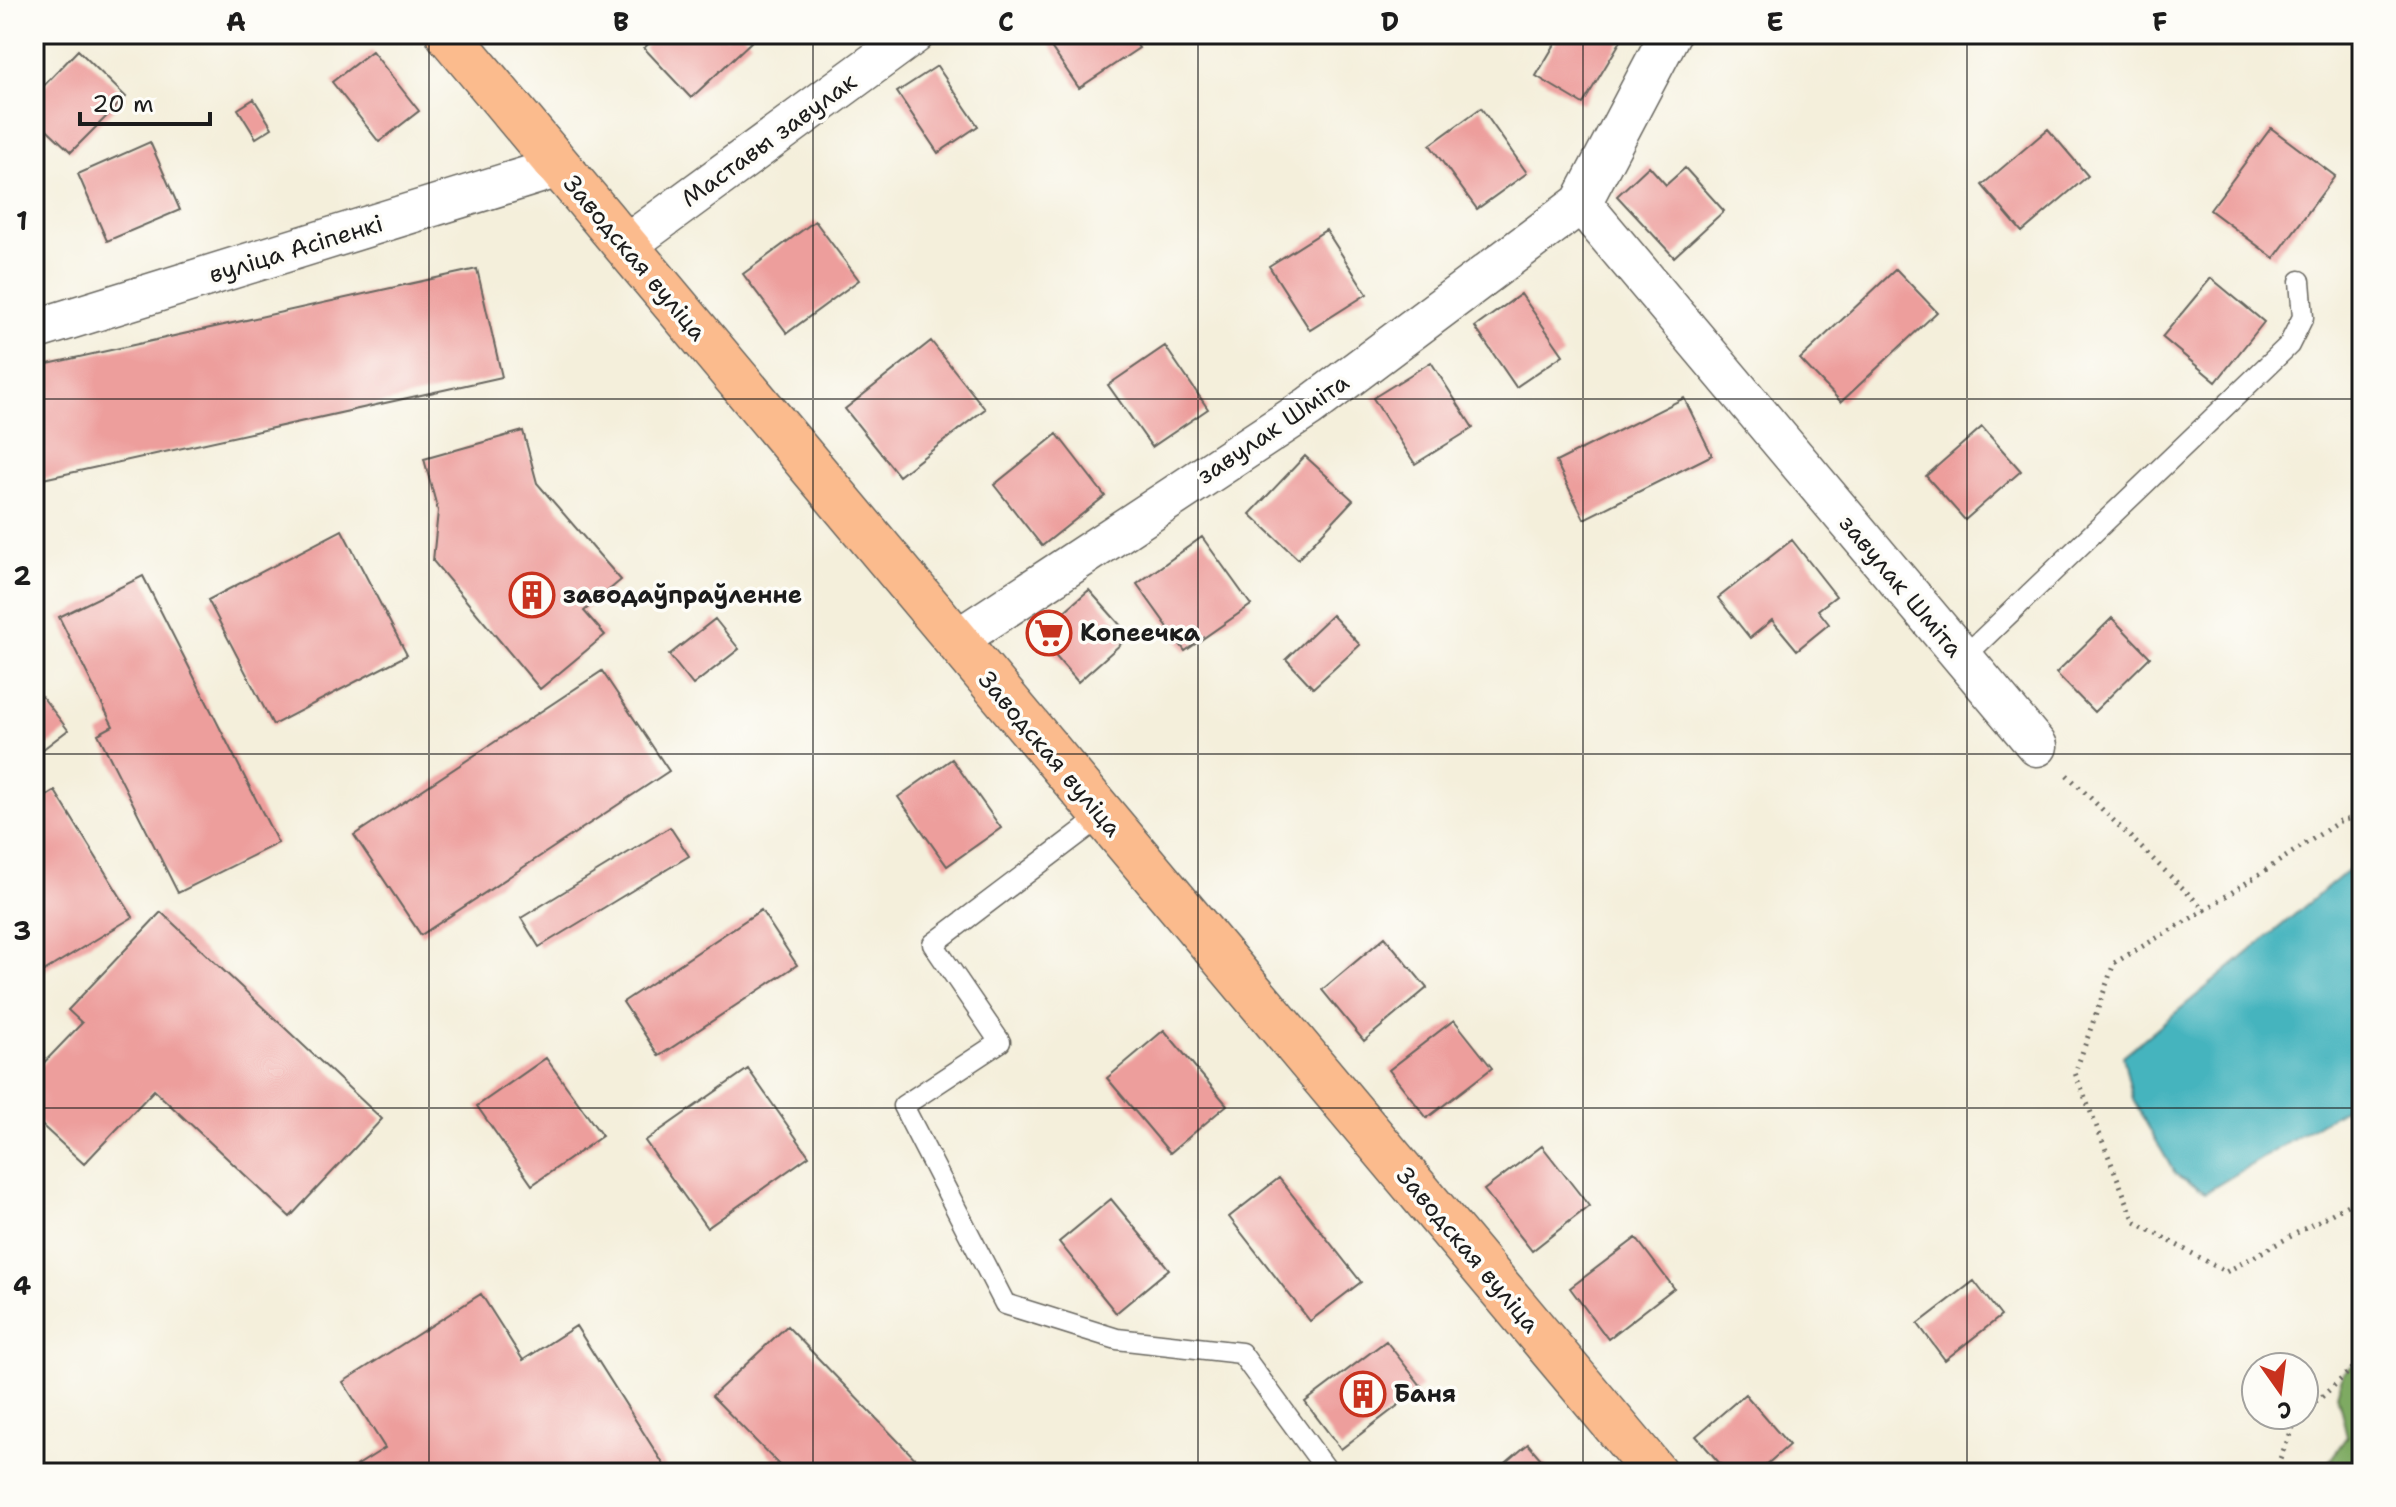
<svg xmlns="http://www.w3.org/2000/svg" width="2396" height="1507" viewBox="0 0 2396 1507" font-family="'Shantell Sans',sans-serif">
<rect width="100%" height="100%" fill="#fdfcf7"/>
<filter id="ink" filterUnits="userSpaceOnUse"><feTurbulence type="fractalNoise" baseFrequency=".0125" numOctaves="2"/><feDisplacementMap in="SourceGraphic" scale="16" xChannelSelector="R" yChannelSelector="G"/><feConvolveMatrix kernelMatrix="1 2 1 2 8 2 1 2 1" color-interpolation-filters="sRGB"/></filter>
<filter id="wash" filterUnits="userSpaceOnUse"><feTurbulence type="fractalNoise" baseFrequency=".006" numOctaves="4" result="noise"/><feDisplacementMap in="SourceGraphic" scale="32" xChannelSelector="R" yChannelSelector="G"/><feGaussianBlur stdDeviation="1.8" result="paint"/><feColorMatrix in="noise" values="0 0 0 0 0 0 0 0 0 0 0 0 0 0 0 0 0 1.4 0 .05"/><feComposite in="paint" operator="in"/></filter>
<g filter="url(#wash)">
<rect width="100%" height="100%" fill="#f4efdb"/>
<path fill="#7eaa62" stroke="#4d633f" stroke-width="2" d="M2362 1356V1473H2321L2347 1436 2337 1394 2343 1373Z"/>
<path fill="#44b4be" stroke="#30686d" stroke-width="2" d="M2362 859V1098L2206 1192 2175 1174 2133 1100 2123 1056Z"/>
<g id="blocks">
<path fill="#ed9e9c" d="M659 34H722L726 37 729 34H743L751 42 691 98 644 48Z
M1042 34H1129L1139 48 1079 88Z
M1561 34H1625L1583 104 1536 76Z
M78 50 126 97 71 152 34 117V96Z
M372 51 419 111 379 142 332 82Z
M937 66 978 126 938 153 897 92Z
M254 99 272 128 256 138 238 109Z
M1481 108 1527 173 1477 209 1430 145Z
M2271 128 2335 176 2274 258 2210 210Z
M2048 129 2088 176 2022 232 1982 185Z
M150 142 180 210 107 241 78 174Z
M1649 166 1666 185 1685 168 1724 211 1674 257 1617 196Z
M815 221 859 280 787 333 743 274Z
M1326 230 1367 294 1310 330 1269 266Z
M477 269 502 377 34 481V367Z
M1896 269 1937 312 1841 402 1800 359Z
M2211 278 2264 322 2216 382 2162 337Z
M1521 294 1563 355 1516 387 1475 327Z
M931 341 985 409 899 476 845 409Z
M1165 346 1208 409 1152 447 1108 385Z
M1431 362 1473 428 1415 464 1373 398Z
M1684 398 1712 455 1584 519 1556 462Z
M1982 427 2021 471 1965 520 1926 476Z
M523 431 537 483 621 580 584 611 605 635 540 689 433 561 438 511 424 459Z
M1057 434 1105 496 1042 546 994 485Z
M1305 456 1353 500 1298 559 1250 514Z
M342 530 407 655 273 725 208 600Z
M1202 537 1251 605 1185 651 1137 584Z
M1792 540 1836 596 1818 610 1829 624 1797 650 1772 620 1750 638 1718 598Z
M143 576 278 843 178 893 98 734 113 726 59 617Z
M1089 590 1130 636 1078 682 1037 635Z
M1332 615 1360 645 1313 688 1286 659Z
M2112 618 2150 657 2094 712 2056 673Z
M715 619 739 649 693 685 669 655Z
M602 671 669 771 421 935 354 835Z
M34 686 68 730 34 756Z
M952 759 1001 828 947 866 898 797Z
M55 791 133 917 34 977V804Z
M670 827 689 856 539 947 521 918Z
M761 910 797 965 659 1056 623 1002Z
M161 912 382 1119 290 1217 154 1090 84 1164 34 1118V1073L82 1023 68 1010Z
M1385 937 1427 988 1364 1041 1322 990Z
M1454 1020 1492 1068 1427 1118 1389 1070Z
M1164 1030 1227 1105 1170 1153 1107 1078Z
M546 1058 602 1136 532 1185 477 1106Z
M748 1069 809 1156 707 1228 645 1141Z
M1542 1146 1589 1206 1532 1251 1484 1190Z
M1279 1178 1361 1282 1310 1321 1229 1217Z
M1111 1199 1169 1269 1116 1313 1059 1242Z
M1636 1238 1674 1288 1608 1339 1570 1288Z
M1974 1281 2001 1316 1945 1360 1918 1324Z
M481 1294 523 1360 576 1326 669 1473H345L385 1448 343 1382Z
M787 1326 929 1473H787L712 1396Z
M1386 1341 1422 1387 1341 1449 1305 1402Z
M1745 1394 1789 1445 1757 1473H1728L1696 1436Z
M1528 1444 1553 1473H1494Z"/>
</g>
</g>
<g filter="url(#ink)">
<use href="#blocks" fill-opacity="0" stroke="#68665f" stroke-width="2"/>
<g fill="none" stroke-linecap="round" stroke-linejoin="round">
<g stroke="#68665f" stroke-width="23">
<path id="service" d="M1962 659 2289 345 2303 317 2300 281
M1102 816 933 944 1000 1042 903 1106 1005 1304 1117 1339 1241 1353 1329 1473"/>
</g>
<g stroke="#68665f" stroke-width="43">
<path id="minor" d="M1581 203 2037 746
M625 246 914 34
M34 330 559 167
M955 641 1309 407 1581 203 1670 34"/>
</g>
<g stroke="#68665f" stroke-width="47">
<path id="primary" d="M448 34 1655 1473"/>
</g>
<path stroke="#68665f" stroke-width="5" stroke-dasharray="2 6" stroke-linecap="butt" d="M2067 775 2205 910 2114 963 2075 1073 2135 1222 2226 1272 2362 1197
M2205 910 2340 821 2362 816
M2304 1413 2362 1360
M2274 1473 2296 1420 2302 1415"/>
<use href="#service" stroke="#fff" stroke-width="20"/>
<use href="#minor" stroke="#fff" stroke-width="40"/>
<use href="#primary" stroke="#fbbb8d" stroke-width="44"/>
</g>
</g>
<path fill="none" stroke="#1c1c1c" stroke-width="2" stroke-opacity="0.55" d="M429 34V1473M813 34V1473M1198 34V1473M1583 34V1473M1967 34V1473M34 399H2362M34 754H2362M34 1108H2362"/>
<defs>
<g id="building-ring" transform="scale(2.3)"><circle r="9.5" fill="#fdfcf7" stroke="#c8321e" stroke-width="1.5"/><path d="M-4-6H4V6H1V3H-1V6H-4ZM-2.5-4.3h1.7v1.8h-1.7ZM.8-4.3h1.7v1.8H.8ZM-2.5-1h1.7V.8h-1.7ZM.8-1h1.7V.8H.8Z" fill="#c8321e"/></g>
<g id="supermarket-ring" transform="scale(2.3)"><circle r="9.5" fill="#fdfcf7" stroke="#c8321e" stroke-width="1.5"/><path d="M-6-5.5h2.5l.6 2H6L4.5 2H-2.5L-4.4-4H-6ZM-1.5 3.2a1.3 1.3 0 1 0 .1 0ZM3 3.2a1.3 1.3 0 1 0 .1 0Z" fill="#c8321e"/></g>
</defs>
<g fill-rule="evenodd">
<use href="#building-ring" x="532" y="595"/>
<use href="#supermarket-ring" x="1049" y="633"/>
<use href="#building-ring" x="1363" y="1394"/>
</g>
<g text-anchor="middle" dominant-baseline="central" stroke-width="7" stroke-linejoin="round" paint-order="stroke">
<g font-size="24" fill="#1c1c1c" stroke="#fdfcf7">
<text transform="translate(769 140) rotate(-36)">Маставы завулак</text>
<text transform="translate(296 249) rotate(-17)">вуліца Асіпенкі</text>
<text transform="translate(635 258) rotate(50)">Заводская вуліца</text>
<text transform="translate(1273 429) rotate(-34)">завулак Шміта</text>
<text transform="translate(1901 586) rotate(50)">завулак Шміта</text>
<text transform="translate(1050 754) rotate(50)">Заводская вуліца</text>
<text transform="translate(1468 1250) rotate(50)">Заводская вуліца</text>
</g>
<g font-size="24" font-weight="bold" fill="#1c1c1c" stroke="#fdfcf7" text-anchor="start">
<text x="563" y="595">заводаўпраўленне</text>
<text x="1080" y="633">Копеечка</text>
<text x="1394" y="1394">Баня</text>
</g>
</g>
<rect width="2396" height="1507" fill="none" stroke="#fdfcf7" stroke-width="88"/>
<g transform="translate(2280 1391) rotate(166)"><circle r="38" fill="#fdfcf7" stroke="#a3a29f" stroke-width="2"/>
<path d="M0-6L14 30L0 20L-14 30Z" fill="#c8321e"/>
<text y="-12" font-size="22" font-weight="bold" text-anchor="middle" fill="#1c1c1c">С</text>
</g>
<path d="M80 112v12h130v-12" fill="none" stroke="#1c1c1c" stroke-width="4"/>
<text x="92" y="112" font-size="24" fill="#1c1c1c" stroke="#fdfcf7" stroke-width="6" paint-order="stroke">20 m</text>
<rect x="44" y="44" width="2308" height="1419" fill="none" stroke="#1c1c1c" stroke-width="3"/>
<g font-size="26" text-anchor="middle" font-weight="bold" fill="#1c1c1c">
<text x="236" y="31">A</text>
<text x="621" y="31">B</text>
<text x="1006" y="31">C</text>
<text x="1390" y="31">D</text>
<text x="1775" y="31">E</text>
<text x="2160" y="31">F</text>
<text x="22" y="230">1</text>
<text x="22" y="585">2</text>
<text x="22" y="940">3</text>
<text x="22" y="1295">4</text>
</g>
</svg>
